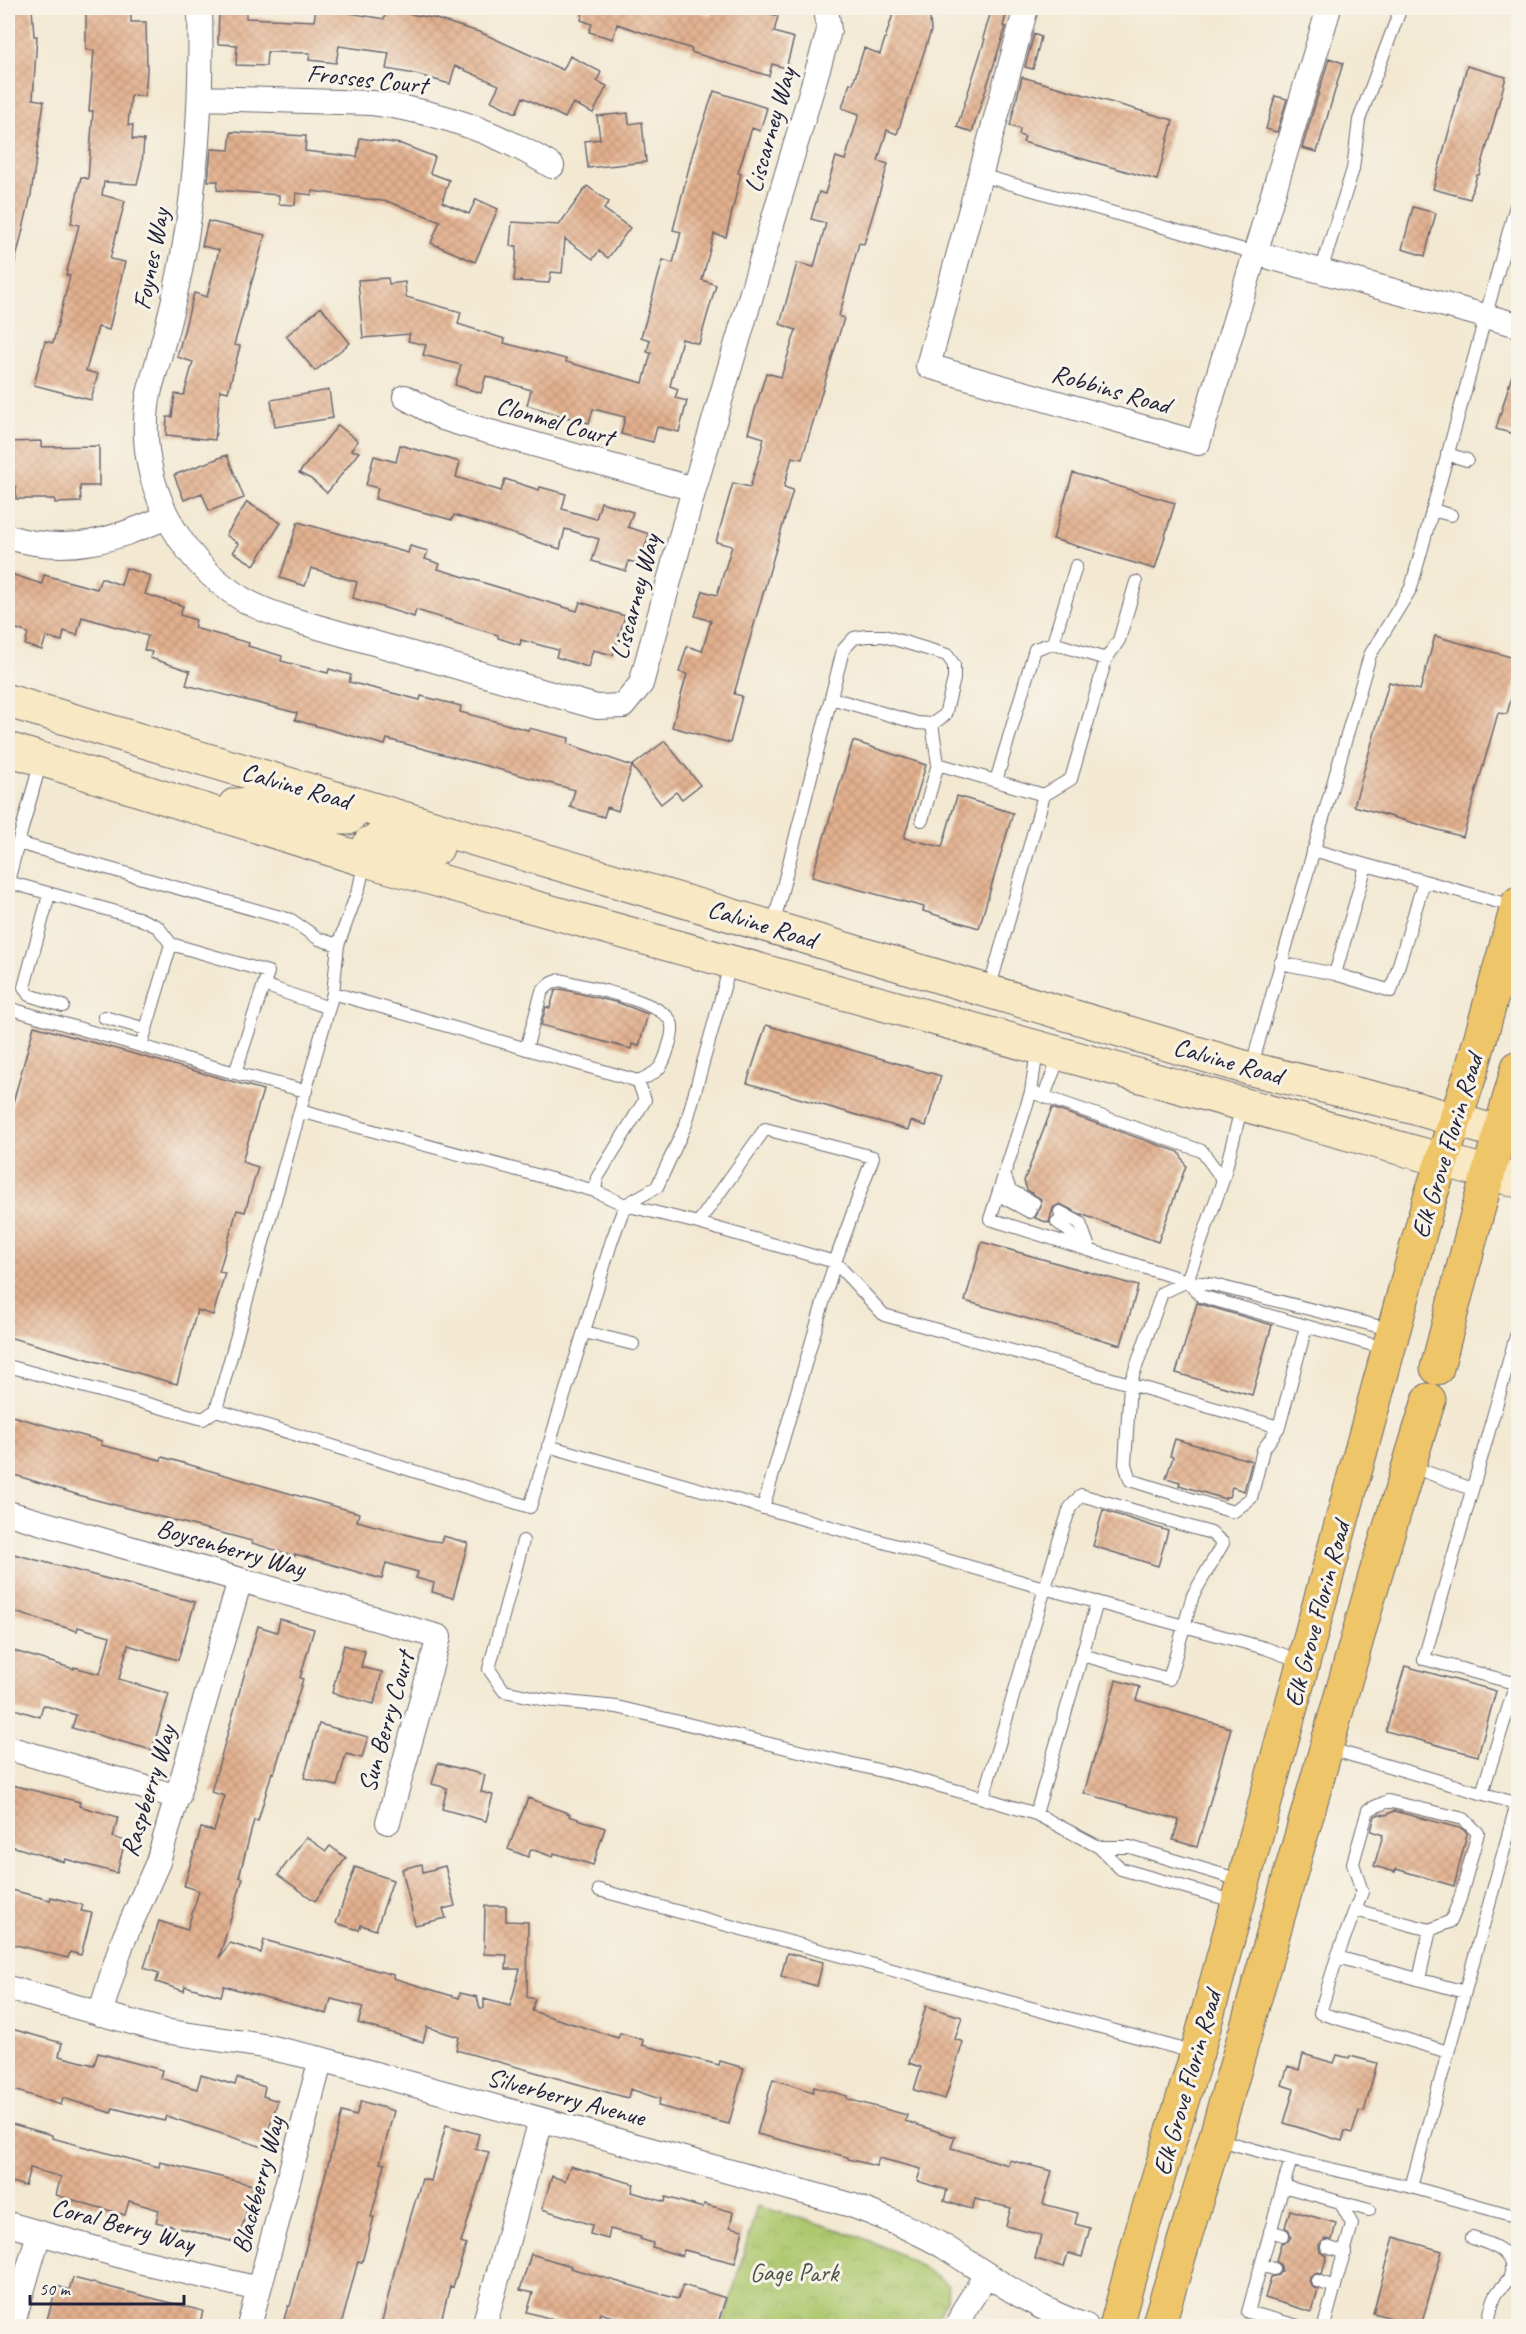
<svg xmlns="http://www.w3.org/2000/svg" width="1526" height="2334" viewBox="0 0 1526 2334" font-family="Caveat,sans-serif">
<defs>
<pattern id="park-crowns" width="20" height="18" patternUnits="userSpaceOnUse" patternTransform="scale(1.5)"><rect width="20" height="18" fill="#aec86e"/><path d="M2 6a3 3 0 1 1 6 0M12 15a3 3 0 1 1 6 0" fill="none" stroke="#95ac60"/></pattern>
<pattern id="building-cross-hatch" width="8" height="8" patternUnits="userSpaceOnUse" patternTransform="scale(1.5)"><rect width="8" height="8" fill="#e2b08e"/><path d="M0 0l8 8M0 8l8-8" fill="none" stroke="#c2977b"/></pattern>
</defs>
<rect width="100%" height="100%" fill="#f7f3e8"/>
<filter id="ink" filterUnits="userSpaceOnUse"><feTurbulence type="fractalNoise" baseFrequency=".0167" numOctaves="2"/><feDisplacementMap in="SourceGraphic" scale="12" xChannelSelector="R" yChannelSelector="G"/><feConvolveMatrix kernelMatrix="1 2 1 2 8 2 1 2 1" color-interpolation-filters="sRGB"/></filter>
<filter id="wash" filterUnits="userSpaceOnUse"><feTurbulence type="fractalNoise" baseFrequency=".008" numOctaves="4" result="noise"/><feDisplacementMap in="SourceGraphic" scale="24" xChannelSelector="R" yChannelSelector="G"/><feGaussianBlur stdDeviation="1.35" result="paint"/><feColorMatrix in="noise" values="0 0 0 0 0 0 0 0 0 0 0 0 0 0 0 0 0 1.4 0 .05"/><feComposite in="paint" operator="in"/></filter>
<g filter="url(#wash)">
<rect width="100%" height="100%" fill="#f3e9d3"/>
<path fill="url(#park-crowns)" stroke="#687554" stroke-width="1.5" d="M757 2206C824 2225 894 2241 948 2286L947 2299 933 2326H723Z"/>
<g id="blocks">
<path fill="url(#building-cross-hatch)" d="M8 8H32L34 36H37L33 99 44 101 31 195 14 267 8 266Z
M86 8H131V22H146L147 70 145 96 131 95 128 125H133L132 139 144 140 142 164 137 184 104 182 102 195 125 201 110 259 125 262 109 330 98 327 86 371 98 374 91 400 34 385 45 341 53 343 70 276 66 275 79 225 71 223 81 177 88 179 93 111H89L94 50H86Z
M316 8H350L349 13 384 19 386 10 433 18 482 33 563 70 570 56 601 72 597 81 607 86 593 113 573 103 565 118 523 97 516 113 491 101 499 85 455 66 450 84 415 74 386 69 389 53 339 46 336 63 309 60 310 53 267 52 266 66 236 65 237 45 218 44 219 10 246 11V18L314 21Z
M577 8H688L712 15 714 8H750L778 16 774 32 794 38 786 68 772 64 769 76 691 52 692 49 617 24 613 39 589 32 592 24 581 20 583 13 576 11Z
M895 8H929L931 31 897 134 887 130 878 161 888 164 864 244 859 243 839 316 844 318 802 459 792 457 784 487 793 490 734 694 742 696 730 743 672 727 687 674 679 672 687 646 702 651 711 621 695 616 703 591 717 595 732 546 716 542 733 483 750 487 760 454 764 438 748 433 766 373 781 377 796 330 780 324 797 263 814 267 826 223 811 219 819 192 825 194 836 157 845 160 859 114 842 108 850 83 853 84 864 48 880 54Z
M992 8H1008L1003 26 1006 27 972 132 957 127 985 39 983 38Z
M1034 34 1041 37 1033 69 1025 67Z
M1329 58 1343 63 1317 152 1302 148Z
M1467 66 1506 77 1479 175H1477L1470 199 1433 189Z
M1022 77 1173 120 1157 180 1023 142 1025 137 1019 135 1020 129 1010 126Z
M714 91 767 108 760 131 752 128 738 173 741 174 726 237 714 234 702 280 716 285 699 344 682 339 670 386 678 389 675 398 687 401 679 432 657 427 653 442 621 434 625 417 593 409 589 423 562 416 527 405 531 390 486 376 481 393 455 385 461 365 423 355 426 345 408 341 410 334 363 338 358 280 388 278 389 284 405 282 406 297 461 312 458 324 505 339 504 343 566 359V362L643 383 651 353 647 352 650 340 641 337 663 260 673 263 681 232 673 230 693 152Z
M1275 96 1287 99 1277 132 1266 129Z
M628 113 629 124 642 122 646 162 588 168 585 141 600 139 597 116Z
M231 132 306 136 305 151 357 157 360 138 401 144 435 157 430 173 449 180 442 202 469 214 476 199 498 209 475 262 431 243 440 221 389 202 313 191 312 195 296 193 295 205 279 204V195L217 190 218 181H208L211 149 229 150Z
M587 186 609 202 604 209 630 228 608 258 599 251 593 259 565 239 562 273 551 272 549 283 514 281 517 246H510L512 222 559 225Z
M1413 207 1436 213 1425 256 1402 249Z
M208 221 265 235 234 345 240 346 228 392 220 390 215 440 166 435 167 417H172L175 394 184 395 193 362 177 357 194 293 207 297 219 250 202 246Z
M321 307 350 343 315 371 286 336Z
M1514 368H1518V435L1496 429Z
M329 390 333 418 275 427 271 400Z
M338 425 358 441 351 450 359 452 327 493 311 479 299 473Z
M41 441V447L99 446V486H80L81 502 55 503V499H16V487H8V442Z
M400 445 460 462 456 477 501 491 505 479 539 490 540 487 566 494 562 509 596 519 601 502 633 512 628 527 649 534 640 564 629 561 626 571 592 561 599 539 565 529 560 549 454 515 452 520 375 499 378 488 366 485 374 456 396 462Z
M227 455 244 498 209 511 202 493 184 500 174 475Z
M1073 473 1175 503 1155 569 1053 539Z
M247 502 281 523 254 565 233 552 239 544 226 535Z
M298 522 408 553 410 546 428 551 425 559 440 564 438 569 577 611 580 602 625 616 613 655 593 650 588 667 556 657 558 650 521 640 520 645 498 638V635L416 610 414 617 353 598 357 582 311 568 305 586 280 578Z
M126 568 151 576 145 594 183 606 180 615 196 620 194 628 249 643 248 646 282 656 281 661 328 673 329 669 351 675 349 682 420 700 421 696 461 706 460 712 528 730 529 728 569 738 568 744 632 766 665 741 700 785 682 799 676 792 661 804 632 766 618 811 607 807 604 817 570 807 575 790 387 739 385 745 295 720 297 713 186 685 190 671 150 658 152 652 144 650 148 636 82 617 77 635 64 631 62 641 46 637 42 650 25 645 28 633 8 626V573L42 584 44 575 97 589 101 578 121 585Z
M1435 636 1518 659V672L1507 714 1498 713 1463 837 1354 806 1389 682 1420 690Z
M853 741 926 765 904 838 942 847 957 796 1013 813 979 928 923 911 924 907 812 877Z
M561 989 619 1003 648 1014 639 1046 632 1044 631 1049 541 1025 546 1007 550 1008 555 991Z
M766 1025 941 1076 926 1126 911 1121 908 1130 747 1083Z
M34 1026 263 1090 242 1162 258 1167 245 1212 237 1210 219 1272 225 1273 213 1315 197 1310 177 1384 8 1337V1121Z
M1052 1108 1179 1152 1186 1166 1158 1242 1078 1213 1060 1204 1053 1208 1049 1223 1035 1218 1041 1206V1199L1027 1190 1024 1181Z
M982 1242 1138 1286 1121 1345 965 1301Z
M1197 1303 1272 1325 1252 1395 1176 1373Z
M12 1416 102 1441 101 1445 161 1460 162 1457 359 1513 357 1521 427 1540 441 1542 443 1536 468 1543 453 1598 432 1592 434 1583 416 1578 418 1572 386 1563 382 1579 295 1554V1556L252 1543V1541L85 1497 8 1473V1430Z
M1175 1439 1252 1461 1244 1491 1232 1487 1229 1497H1226L1225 1499 1179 1485 1180 1482 1166 1478 1173 1457 1170 1456Z
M1103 1510 1168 1531 1158 1566 1093 1546Z
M10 1553 195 1602 178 1660 128 1645 119 1679 169 1694 152 1750 72 1728 76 1715 43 1705 40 1717 8 1707V1649L74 1669V1667L100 1674 110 1636 78 1627 77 1631 8 1610V1562Z
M280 1619 314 1629 300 1678 303 1679 274 1773 272 1772 258 1821 254 1820 239 1877 243 1878 219 1958 230 1943 261 1953 264 1940 394 1975 393 1978 459 1998 460 1993 477 1997 480 2008H484V1999L510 2006 520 1969H506L507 1955 484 1954 485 1906H506V1921L528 1922 527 1997 535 1999 532 2011 618 2038 620 2033 643 2040 642 2045 719 2065 720 2061 744 2068 729 2124 658 2106 660 2099 630 2089 628 2098 456 2050 459 2037 427 2027 423 2042 358 2023 363 2007 331 1999 327 2014 224 1986 221 1996 185 1986 184 1991 156 1982 159 1973 144 1968 159 1921 187 1930 199 1891 184 1886 201 1828 214 1831 225 1796 211 1792 258 1626 277 1632Z
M344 1645 365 1651 361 1667 382 1672 374 1704 332 1693Z
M1405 1666 1496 1691 1478 1756 1386 1731Z
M1116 1680 1140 1687 1136 1700 1231 1728 1197 1847 1173 1840 1179 1820 1084 1793Z
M319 1724 368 1737 362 1758 346 1754 337 1786 304 1778Z
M438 1763 485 1775 481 1792 493 1795 486 1821 442 1809 447 1788 432 1784Z
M8 1784 80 1802 79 1806 118 1817 113 1837 125 1841 117 1873 65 1859 64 1862 8 1845Z
M528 1798 570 1814 569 1816 605 1828 593 1865 554 1853 553 1857 531 1849 528 1857 508 1849Z
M1394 1811 1463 1829 1467 1834 1454 1886 1396 1869 1395 1872 1374 1866 1383 1835 1371 1831 1375 1816 1380 1814 1386 1815Z
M306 1837 326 1851 330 1846 346 1858 315 1901 278 1875Z
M422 1864 423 1872 445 1866 455 1906 443 1909 446 1918 415 1925 402 1869Z
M355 1867 393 1880 376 1930 361 1925 359 1930 336 1923Z
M8 1889 50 1900 51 1897 83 1905 81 1911 92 1913 81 1955 70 1952 68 1958 8 1943Z
M787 1953 823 1962 817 1986 781 1976Z
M926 2006 962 2017 955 2039 963 2042 945 2099 914 2090 921 2067 909 2063Z
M8 2028 62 2043 59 2056 94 2065 98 2053 162 2070 160 2078 197 2089 201 2075 235 2085 237 2078 265 2087 263 2096 278 2101 263 2147 166 2116 164 2121 113 2108 111 2113 63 2098 61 2105 8 2088Z
M1303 2054 1334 2063 1337 2055 1349 2058 1350 2056 1377 2063 1364 2112 1359 2111 1352 2133 1345 2131 1342 2141 1284 2123 1294 2089 1282 2085 1288 2066 1299 2070Z
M773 2079 813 2092 814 2087 847 2096V2099L907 2115 905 2121 955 2137 951 2148 1008 2165 1009 2160 1052 2171 1043 2204 1078 2213 1075 2224 1090 2228 1082 2257 1068 2253 1064 2267 1035 2259 1041 2235 1006 2226 1011 2208 975 2199 972 2209 944 2201 947 2190 917 2181 921 2169 879 2158 876 2166 848 2159V2157L757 2134Z
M361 2101 394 2111 380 2163 385 2164 371 2217H374L362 2262 358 2261 341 2326H282L288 2306H290L342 2112 356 2116Z
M12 2124 52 2135V2138L159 2167 160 2162 253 2185 238 2243 156 2222 159 2210 129 2201 125 2215 56 2195 61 2177 30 2168 25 2186 8 2181V2142Z
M446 2125 479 2134 475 2149 489 2152 461 2243 466 2245 453 2287 450 2286 440 2325 422 2320 420 2326H399L382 2322 395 2268 422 2179 431 2181Z
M570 2166 634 2184 632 2192 665 2202 666 2197 703 2208 704 2204 733 2212 730 2227 743 2230 735 2263 684 2250 682 2256 652 2247 653 2243 640 2239 641 2237 610 2229 608 2239 590 2234 592 2225 542 2209 552 2176 565 2181Z
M1290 2210 1336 2223 1332 2240 1325 2239 1319 2245 1320 2252 1327 2256 1322 2274 1315 2273 1309 2279 1311 2286 1318 2290 1312 2312 1265 2298 1271 2277 1279 2275 1282 2271 1280 2264 1276 2261 1281 2243 1288 2241 1291 2237 1289 2230 1285 2227Z
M1394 2237 1442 2251 1421 2326 1373 2313Z
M531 2254 571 2266 570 2268 678 2299 683 2285 726 2298 717 2326H631L632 2323 600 2313 596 2326H577L527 2312 533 2293 520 2290Z
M73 2278 203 2311 199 2326H45L57 2286 69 2290Z"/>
</g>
</g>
<g filter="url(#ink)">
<use href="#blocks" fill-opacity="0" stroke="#6b6870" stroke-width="1.5"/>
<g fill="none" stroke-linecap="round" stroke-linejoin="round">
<g stroke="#6b6870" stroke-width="14">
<path id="service" d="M980 175 1255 253
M1321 271 1353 169 1359 120 1399 13V8
M1447 454 1467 460
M1432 510 1451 515
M1076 566 1053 643 1106 659
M932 724 938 764 1044 795 989 990
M996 781 1035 649 1053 643
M1044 795 1071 779 1106 659 1119 640 1136 582
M922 820 938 764
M18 843 41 761
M1424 881 1516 907
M8 882 18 843 291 920 319 939 338 945 359 888 365 860
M8 882 138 918 158 927 171 944
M49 895 24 987 29 995 63 1006
M773 926 843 650 854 638 866 636H884L947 655 954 665V679L945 715 932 724 917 723 831 698
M1280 963 1335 974 1366 865 1313 850
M1335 974 1391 991 1424 881 1366 865
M264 985 329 1008
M8 1008 235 1073 268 972 171 944 141 1046
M104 1017 146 1029
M526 1049 542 991 550 984 560 980C585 987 661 1000 671 1022 674 1029 671 1039 669 1045 663 1068 659 1072 638 1081
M1037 1050 1031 1092 990 1219 1187 1281 1223 1180 1242 1105
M1251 1068 1370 655 1411 588 1518 198
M235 1073 306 1091
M1031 1092 1202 1151 1223 1180
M1044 1096 1060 1055
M300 1111 595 1191 597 1178 645 1100 638 1081 333 993
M1004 1174 1010 1190 1034 1203
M1000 1188 1006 1199 1030 1212
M595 1191 625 1205 698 1223 765 1129 873 1157 835 1262 698 1223
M1060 1212 1080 1223 1090 1250
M1057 1222 1070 1232 1078 1247
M835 1262 884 1315 1130 1384 1162 1293 1187 1281 1214 1285 1393 1330
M1187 1281 1201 1296 1387 1349
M1518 1329 1424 1659 1518 1684
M584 1332 633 1344
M8 1366 203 1419 216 1410 530 1507 612 1240 625 1205 657 1187 686 1124 731 962
M216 1410 333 993 338 945
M1279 1427 1263 1450 1251 1498 1233 1512 1130 1480 1125 1464 1130 1384 1279 1427 1306 1327
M548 1446 1044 1588 1265 1648 1303 1662
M1410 1466 1472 1489
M763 1508 835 1262
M523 1541 489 1669 504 1691 546 1700 617 1707 911 1778 983 1798
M1097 1602 1082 1655 1169 1679 1193 1595 1223 1543 1211 1533 1081 1495 1070 1508 1059 1541 983 1798 1036 1814 1099 1847
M1327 1748 1518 1804
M1482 1793 1516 1683
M1036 1814 1082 1655
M599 1890 1196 2053
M1237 1902 1121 1869 1099 1847H1130L1243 1881
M1355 1910 1362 1892 1353 1863 1368 1810 1388 1801 1464 1819 1478 1833 1460 1899 1451 1921 1430 1930
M1337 1957 1465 1992
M1419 1979 1430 1930 1355 1910 1337 1957 1320 2013 1448 2052
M1216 2139 1291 2160 1411 2187 1518 2217
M1291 2160 1283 2186 1340 2202 1352 2224 1324 2326
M1283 2186 1248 2312 1298 2326
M1411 2187 1517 1803
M1340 2202 1369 2210
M1270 2231 1283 2235
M1472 2238C1489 2243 1518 2252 1510 2276 1507 2283 1500 2288 1496 2295 1491 2304 1490 2317 1487 2326
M1327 2247 1345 2253
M1261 2265 1274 2269
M1317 2281 1335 2287"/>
</g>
<g stroke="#6b6870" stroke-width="26">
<path id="minor" d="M200 8C202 87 198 165 185 243 179 280 170 318 160 354 156 369 151 383 148 398 136 478 175 558 244 600 258 608 274 614 290 619L597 707 623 706 641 684 694 489 829 31 826 8
M1026 8 928 366 1198 443 1329 8
M201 98 372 103C437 111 496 131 552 166
M1255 253 1518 325
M405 397 443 418 465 425 694 489
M8 537C69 555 110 541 167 517
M8 1513 439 1637 388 1822
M8 1748 178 1797
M8 1988 164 2031 263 2046 321 2059 851 2205C882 2217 914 2229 943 2246 989 2275 1034 2309 1086 2326
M100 2014 122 1943 158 1862 240 1580
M8 2224 139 2261 259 2289
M12 2326 39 2233
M249 2326 321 2059
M484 2326 541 2120
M957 2326 964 2310 986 2275"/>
</g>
<g stroke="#6b6870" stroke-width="35">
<path id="secondary" d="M8 701 1251 1069 1411 1107 1518 1138
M8 749 365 860 1518 1181
M235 805 252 804 335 818H348
M365 860 370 843C390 832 416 844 437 848"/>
</g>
<g stroke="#6b6870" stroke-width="35">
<path id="primary" d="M1437 1368 1477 1214 1518 1067
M1116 2326 1142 2230 1197 2053 1428 1204 1471 1072 1518 903
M1158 2326 1215 2139 1377 1569 1429 1400"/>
</g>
<use href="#service" stroke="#fff" stroke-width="12"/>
<use href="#minor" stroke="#fff" stroke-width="24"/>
<use href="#secondary" stroke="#f8e8c3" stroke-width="33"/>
<use href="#primary" stroke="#eec569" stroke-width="33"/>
</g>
</g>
<g text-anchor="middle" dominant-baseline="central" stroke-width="6" stroke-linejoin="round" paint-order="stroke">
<g font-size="26" fill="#22223b" stroke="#f7f3e8">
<text transform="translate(367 79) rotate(6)">Frosses Court</text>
<text transform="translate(770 130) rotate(-74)">Liscarney Way</text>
<text transform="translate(151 259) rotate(-79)">Foynes Way</text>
<text transform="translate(1111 389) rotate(16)">Robbins Road</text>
<text transform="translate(555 421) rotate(16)">Clonmel Court</text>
<text transform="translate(635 597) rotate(-75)">Liscarney Way</text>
<text transform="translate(296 786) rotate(16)">Calvine Road</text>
<text transform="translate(762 924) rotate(17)">Calvine Road</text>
<text transform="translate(1228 1061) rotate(16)">Calvine Road</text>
<text transform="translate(1447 1146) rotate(-73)">Elk Grove Florin Road</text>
<text transform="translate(231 1548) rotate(16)">Boysenberry Way</text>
<text transform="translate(1317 1614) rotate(-75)">Elk Grove Florin Road</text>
<text transform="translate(386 1722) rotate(-74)">Sun Berry Court</text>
<text transform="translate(148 1791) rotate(-73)">Raspberry Way</text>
<text transform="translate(1187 2083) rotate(-74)">Elk Grove Florin Road</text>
<text transform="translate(566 2097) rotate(15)">Silverberry Avenue</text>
<text transform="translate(258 2185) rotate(-75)">Blackberry Way</text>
<text transform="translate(123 2225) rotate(15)">Coral Berry Way</text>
</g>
<g font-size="26" fill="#4c544a" stroke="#f7f3e8">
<text x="794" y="2272">Gage Park</text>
</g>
</g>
<rect width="1526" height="2334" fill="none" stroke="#f7f3e8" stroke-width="30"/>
<path d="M30 2295v9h154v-9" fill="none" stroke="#22223b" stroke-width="3"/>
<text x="39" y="2295" font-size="18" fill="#22223b" stroke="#f7f3e8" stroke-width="4.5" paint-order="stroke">50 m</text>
</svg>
